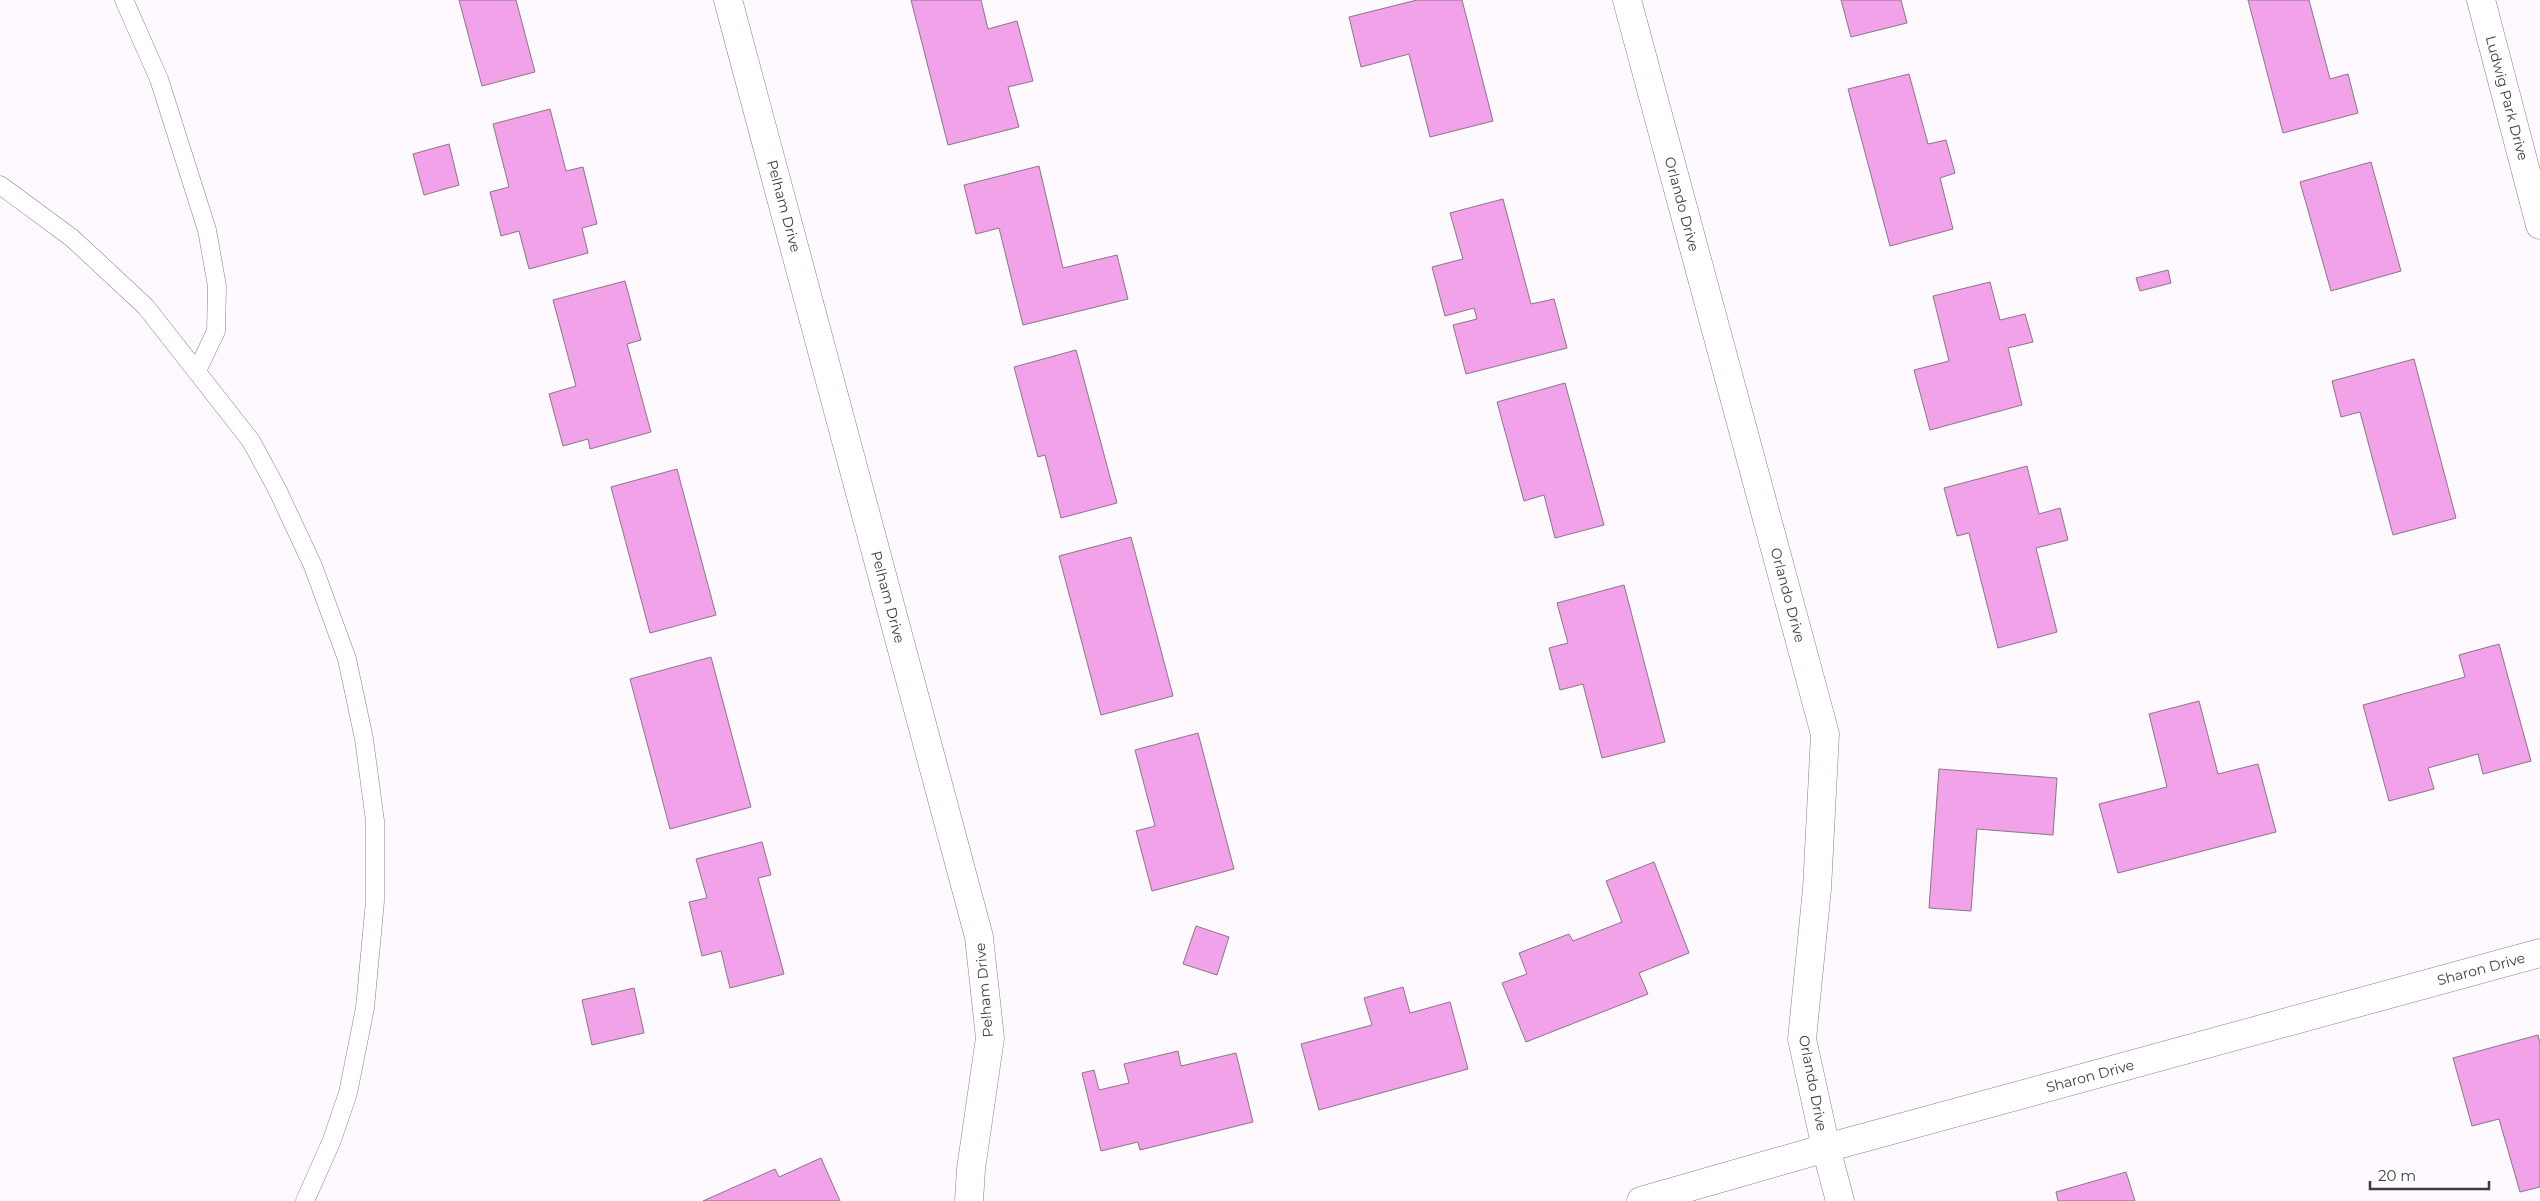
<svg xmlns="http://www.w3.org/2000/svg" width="2540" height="1201" viewBox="0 0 2540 1201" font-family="Montserrat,sans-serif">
<rect width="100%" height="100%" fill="#fdf9fe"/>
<path fill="#f1a2e8" stroke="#8b7588" d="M459 0H516L535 72 482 86Z
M911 0H981L988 29 1017 21 1033 81 1008 87 1019 127 948 145Z
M1417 0H1462L1493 121 1430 137 1409 54 1361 67 1349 17Z
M1841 0H1901L1907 23 1851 37Z
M2248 0H2309L2330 79 2348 74 2358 113 2283 133Z
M1909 74 1928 144 1946 140 1955 173 1940 178 1953 229 1890 246 1848 89Z
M550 109 566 171 583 167 597 224 582 228 588 253 529 269 519 231 501 236 490 192 509 187 493 124Z
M449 144 459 185 424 195 413 154Z
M2371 162 2401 271 2331 291 2300 182Z
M1039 166 1063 268 1117 255 1128 299 1023 325 999 228 976 234 964 185Z
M1503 199 1531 304 1554 299 1567 348 1466 374 1453 325 1477 319 1474 308 1445 316 1432 267 1463 259 1450 213Z
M2168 270 2171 283 2140 291 2136 278Z
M625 281 641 340 627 344 651 432 590 449 588 439 563 446 549 394 576 386 553 300Z
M1990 282 2000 320 2025 314 2033 342 2008 348 2022 405 1930 430 1914 370 1949 361 1933 296Z
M1076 350 1117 503 1061 518 1045 455 1038 457 1014 367Z
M2414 359 2456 518 2393 535 2360 412 2341 417 2332 381Z
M1565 383 1604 525 1555 538 1544 495 1524 501 1497 402Z
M2027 466 2039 514 2060 508 2068 540 2036 548 2057 632 1998 648 1969 533 1957 536 1944 488Z
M677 469 716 615 650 633 611 487Z
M1131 537 1173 696 1101 715 1059 556Z
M1624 585 1665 742 1602 758 1583 684 1560 690 1549 648 1568 643 1557 603Z
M2499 644 2531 761 2483 774 2478 754 2428 768 2434 789 2389 801 2363 705 2465 677 2459 655Z
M711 657 751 807 670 829 630 679Z
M2199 701 2218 774 2258 764 2276 832 2118 873 2099 804 2167 787 2149 714Z
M1198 733 1234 869 1152 891 1136 831 1155 826 1135 750Z
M1939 769 2057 778 2053 835 1977 829 1971 911 1929 908Z
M762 842 771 875 758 878 784 974 730 988 721 951 702 956 689 902 707 898 696 859Z
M1654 862 1689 953 1639 973 1648 994 1526 1042 1502 983 1527 974 1519 953 1569 934 1573 941 1622 922 1606 881Z
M1196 926 1229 937 1217 975 1183 964Z
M1403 987 1410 1013 1450 1002 1468 1069 1319 1110 1301 1044 1372 1025 1364 998Z
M634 988 644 1033 592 1045 582 1000Z
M2538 1035 2540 1043V1187L2520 1192 2499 1119 2472 1126 2453 1058Z
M1178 1051 1181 1066 1236 1053 1253 1122 1140 1150 1138 1142 1101 1151 1082 1073 1094 1070 1099 1090 1129 1083 1124 1064Z
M821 1158 840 1201H703L775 1169 779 1177Z
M2126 1172 2135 1201H2058L2056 1192Z"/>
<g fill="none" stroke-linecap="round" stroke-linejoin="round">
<g stroke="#8d7c91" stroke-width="19">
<path id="service" d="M124 0 159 79 207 230 217 286 216 331 197 371
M0 185 72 238 146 307 251 441 277 489 313 566 347 659 364 739 375 821V901L365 1008 348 1093 332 1140 305 1201"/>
</g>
<g stroke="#8d7c91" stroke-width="29">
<path id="minor" d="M728 0 979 937 990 1038 971 1169 969 1201
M1627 0 1825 734 1817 889 1802 1039 1826 1148 1840 1201
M2481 0 2540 225
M1641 1201 1826 1148 2540 953"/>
</g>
<use href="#service" stroke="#fff" stroke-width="18"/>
<use href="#minor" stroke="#fff" stroke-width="28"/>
</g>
<g text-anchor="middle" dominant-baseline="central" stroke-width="4" stroke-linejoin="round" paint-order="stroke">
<g font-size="14" fill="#3f3841" stroke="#fff">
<text transform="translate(2507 98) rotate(75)">Ludwig Park Drive</text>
<text transform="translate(1682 204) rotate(75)">Orlando Drive</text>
<text transform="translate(784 206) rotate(75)">Pelham Drive</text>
<text transform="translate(1788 595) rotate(75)">Orlando Drive</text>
<text transform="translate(888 597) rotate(75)">Pelham Drive</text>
<text transform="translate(2481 969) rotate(-15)">Sharon Drive</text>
<text transform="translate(984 990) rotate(-95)">Pelham Drive</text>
<text transform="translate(2090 1076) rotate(-15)">Sharon Drive</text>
<text transform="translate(1813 1083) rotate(79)">Orlando Drive</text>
</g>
</g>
<path d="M2370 1181v8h119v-8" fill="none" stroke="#3f3841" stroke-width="2.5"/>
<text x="2378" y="1181" font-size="15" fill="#3f3841" stroke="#ffffff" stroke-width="4" paint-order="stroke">20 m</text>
</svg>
